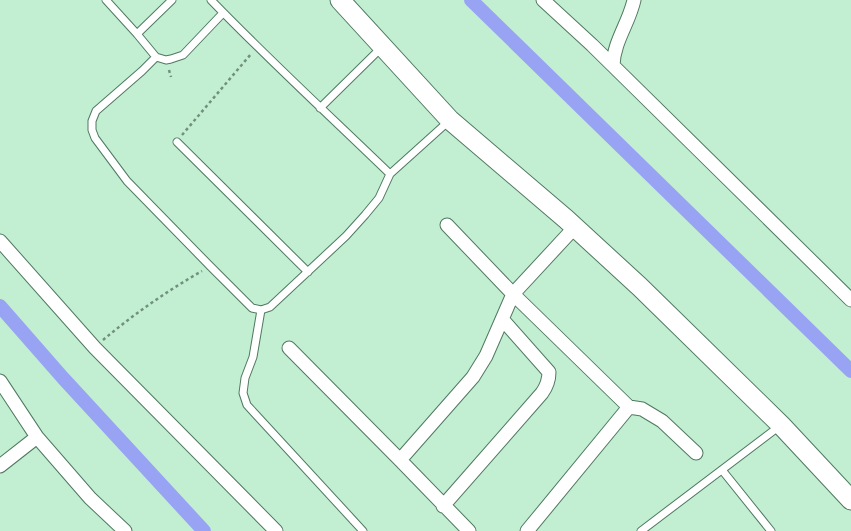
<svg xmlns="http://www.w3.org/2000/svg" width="851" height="531" viewBox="0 0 851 531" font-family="'Noto Sans',sans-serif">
<rect width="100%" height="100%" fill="#c2eed2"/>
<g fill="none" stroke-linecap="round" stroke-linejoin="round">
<path stroke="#98a3f3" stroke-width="14" d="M471 0 851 371
M0 306 63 378 204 531"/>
<g stroke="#507960" stroke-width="9">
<path id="lane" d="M106 0 137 34 156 57 166 60 171 59 183 55 223 13
M211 0C269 60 330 116 390 174
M137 34 172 0
M156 57 142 71 96 111 92 121V130L95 138 127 181 210 266 252 308 261 310 270 307 346 236 365 215 379 198 390 174 450 120
M320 108 382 47
M177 142 308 272
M261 310 253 357 245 378 243 393 247 405 363 531
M722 470 771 531
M641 531 781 425"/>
</g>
<g stroke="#507960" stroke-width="15">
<path id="street" d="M543 0 592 45 851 300
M613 65C614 41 629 23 634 0
M447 225 513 294 629 407 642 409 662 421 696 453
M0 241 95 348 276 531
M289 348 400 460 469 531
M0 381 37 437 90 498 125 531
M400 460 473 377 486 356 513 294 575 227
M0 466 37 437
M443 506 542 393C547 386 549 380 549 372L502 319
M527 531 629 407"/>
</g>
<g stroke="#507960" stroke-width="21">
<path id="secondary" d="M340 0 450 120 566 219 640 287 781 425 851 500"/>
</g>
<path stroke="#71907d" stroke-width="2.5" stroke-dasharray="3 3" stroke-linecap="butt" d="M169 70 171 77
M182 135 251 54
M103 340C134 314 167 291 202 271"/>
<use href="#lane" stroke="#fff" stroke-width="7"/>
<use href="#street" stroke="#fff" stroke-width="13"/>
<use href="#secondary" stroke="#fff" stroke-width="19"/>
</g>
</svg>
